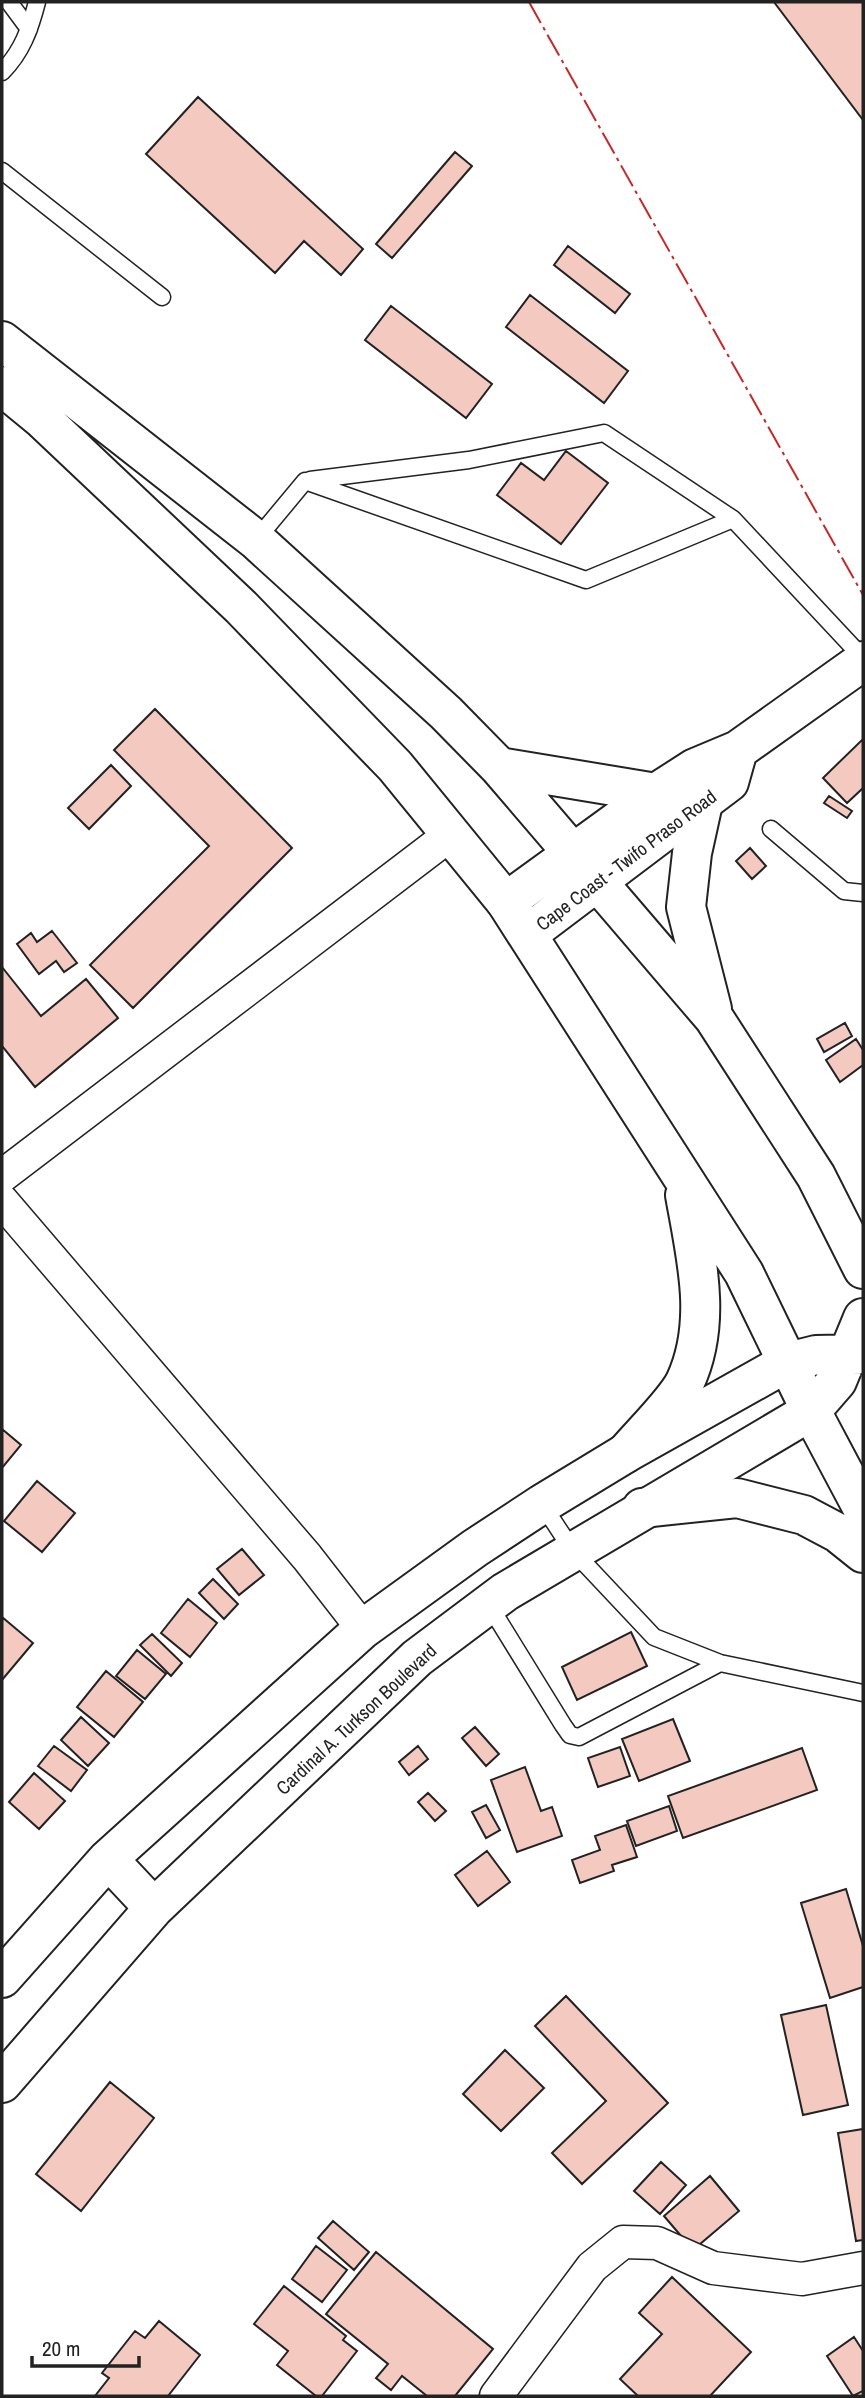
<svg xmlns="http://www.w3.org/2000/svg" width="865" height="2398" viewBox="0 0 865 2398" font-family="'Archivo Narrow',sans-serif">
<rect width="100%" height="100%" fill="#fff"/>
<path fill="#f3c9c0" stroke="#222" stroke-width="2" d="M774 2H863V120Z
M198 97 363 249 341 275 304 241 275 273 146 154Z
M455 152 472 166 392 258 376 244Z
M568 246 630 294 615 313 554 265Z
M530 295 628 371 604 403 506 327Z
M391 306 492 384 466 418 365 340Z
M566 451 608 483 561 544 497 495 521 463 544 480Z
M155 709 292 848 133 1008 90 965 209 846 114 750Z
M863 739V788L847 803 823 778Z
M111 765 131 786 89 829 68 808Z
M829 796 852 811 847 818 824 803Z
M750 848 766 866 752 879 736 861Z
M52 931 77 963 64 972 56 961 39 974 17 944 31 933 37 942Z
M2 967 41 1016 86 979 118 1018 35 1087 2 1046Z
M845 1023 852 1036 824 1052 817 1039Z
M856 1039 863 1050V1065L840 1082 826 1060Z
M2 1429 21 1445 2 1468Z
M37 1481 75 1513 42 1552 4 1521Z
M242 1549 264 1575 239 1595 217 1569Z
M213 1579 238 1604 224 1619 199 1593Z
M188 1599 217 1623 190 1657 161 1633Z
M2 1617 33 1643 2 1680Z
M631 1632 647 1666 577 1700 562 1667Z
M152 1634 182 1663 171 1676 140 1645Z
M137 1650 166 1674 145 1699 116 1676Z
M106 1671 143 1702 114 1737 77 1707Z
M81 1717 109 1743 88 1766 61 1740Z
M673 1719 690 1761 639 1781 622 1739Z
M475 1727 499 1754 486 1766 462 1738Z
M54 1746 87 1770 71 1791 38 1766Z
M418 1746 428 1759 409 1775 399 1762Z
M620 1747 630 1776 598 1787 588 1758Z
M802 1748 817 1790 683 1838 668 1796Z
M525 1767 541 1811 552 1807 562 1836 517 1852 491 1780Z
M34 1773 65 1801 39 1829 9 1802Z
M428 1793 446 1811 435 1821 418 1802Z
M486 1805 500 1830 486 1838 472 1812Z
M669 1806 677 1831 636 1846 627 1821Z
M626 1825 637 1857 612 1865 614 1871 580 1883 572 1860 600 1850 595 1836Z
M487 1851 510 1882 478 1906 455 1875Z
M846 1889 863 1946V1987L830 1998 801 1903Z
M566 1996 668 2103 582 2184 552 2153 606 2101 535 2026Z
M826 2005 848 2105 803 2115 781 2015Z
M505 2050 544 2088 501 2131 463 2094Z
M110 2082 154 2118 81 2211 36 2174Z
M863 2129V2240L856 2241 838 2133Z
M661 2162 686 2185 660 2214 634 2191Z
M710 2176 739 2211 693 2250 664 2216Z
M333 2221 369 2252 354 2270 318 2238Z
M316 2246 347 2270 322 2302 292 2279Z
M376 2252 493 2349 455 2396H427L402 2376 391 2390 376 2378 388 2364 326 2314Z
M672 2277 751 2352 710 2396H638L620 2379 662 2334 639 2313Z
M284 2286 346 2336 343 2340 357 2351 322 2396H316L277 2365 288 2351 254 2324Z
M159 2321 200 2355 168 2396H95L109 2378 102 2373 135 2331 145 2338Z
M854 2337 863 2351V2391L853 2396 827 2356Z"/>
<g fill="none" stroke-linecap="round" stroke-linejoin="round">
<g stroke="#222" stroke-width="19">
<path id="service" d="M9 2 29 29
M2 72C22 52 30 29 37 2
M2 171 162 297
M310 480 469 460 604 433 733 519
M256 540 305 481 586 580 733 519 863 658
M771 829 844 891 863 893
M542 1504 573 1551 654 1637 720 1663 863 1693
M489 1605 563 1725 570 1735 579 1737 720 1663"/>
</g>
<g stroke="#222" stroke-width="35">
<path id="minor" d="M2 1176 451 834
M2 1201 307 1557 363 1629
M496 2396 592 2267 623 2242 657 2243 713 2268 802 2279 863 2268"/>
</g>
<g stroke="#222" stroke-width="42">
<path id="tertiary" d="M108 1859 154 1908
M2 1978 108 1859 363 1629 475 1548 542 1504 626 1453 788 1362 816 1355 863 1354
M2 2083 154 1908 417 1658 505 1592 811 1411 837 1381 863 1318"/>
</g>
<g stroke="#222" stroke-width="42">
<path id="secondary" d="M506 902 656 793 695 768 738 750 863 661
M529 933 729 782 738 750"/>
</g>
<g stroke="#222" stroke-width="42">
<path id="trunk" d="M2 341 256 540 446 713 499 767 714 1018 816 1176 863 1269
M2 386 41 418 241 607 395 766 506 902 744 1273 811 1411 863 1509
M499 767 656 793
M703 803 692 853 686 907 712 1009
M626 1453C642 1434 675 1402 685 1382 713 1322 696 1257 685 1195
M642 1508 737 1498 804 1515 838 1533 863 1553"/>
</g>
<use href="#service" stroke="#fff" stroke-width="16"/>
<use href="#minor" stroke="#fff" stroke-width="32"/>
<use href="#tertiary" stroke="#fff" stroke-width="38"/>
<use href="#secondary" stroke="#fff" stroke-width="38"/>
<use href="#trunk" stroke="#fff" stroke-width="38"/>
<path stroke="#c62828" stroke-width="2" stroke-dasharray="24 5 3.5 5" stroke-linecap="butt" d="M529 2 863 595"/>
</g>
<g text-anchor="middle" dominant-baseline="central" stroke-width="5" stroke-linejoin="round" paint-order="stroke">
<g font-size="19" fill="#222" stroke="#fff">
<text transform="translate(626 860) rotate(-37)">Cape Coast - Twifo Praso Road</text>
<text transform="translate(356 1719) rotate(-43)">Cardinal A. Turkson Boulevard</text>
</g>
</g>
<rect width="865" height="2398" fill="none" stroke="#222222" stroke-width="7"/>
<path d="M32 2356v10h107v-10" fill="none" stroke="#222222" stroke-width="3.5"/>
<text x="42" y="2356" font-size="21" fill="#222222" stroke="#ffffff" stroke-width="5" paint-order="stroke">20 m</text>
</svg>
